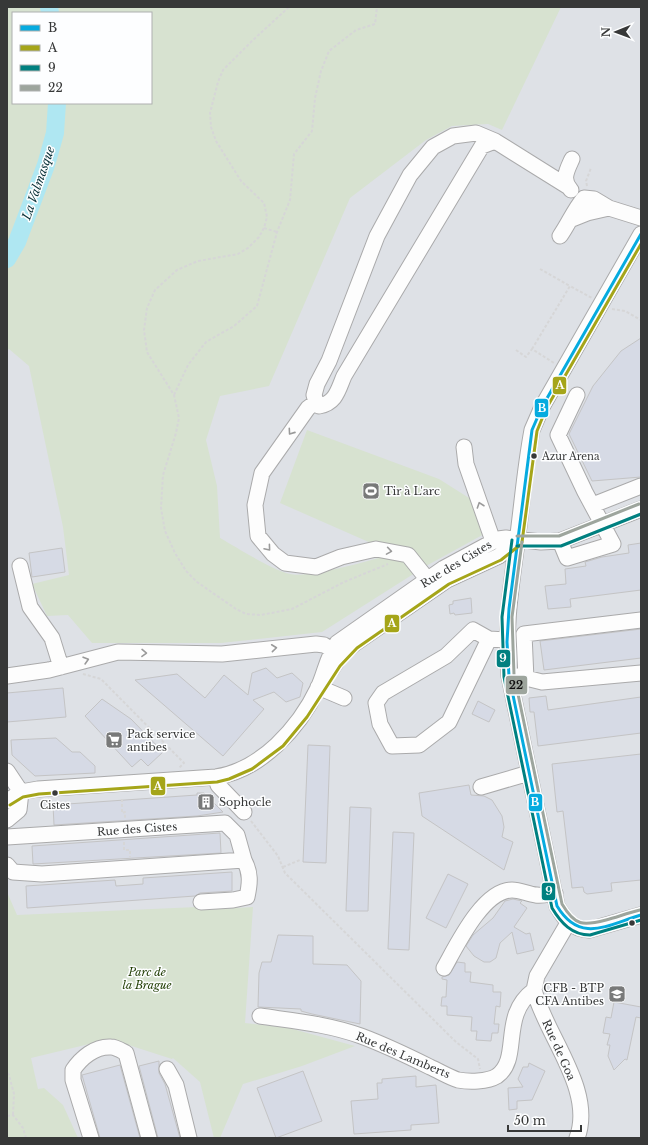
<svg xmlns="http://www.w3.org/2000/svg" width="648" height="1145" viewBox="0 0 648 1145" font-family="'Libre Baskerville',serif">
<rect width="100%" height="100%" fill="#f1f1f2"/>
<path fill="#dee1e6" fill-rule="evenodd" d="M7 7H641V1138H7ZM13 13H151V103H13Z"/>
<path fill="#d7e2d0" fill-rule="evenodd" d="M7 7H561L502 130 488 124 452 126 426 140 350 198 269 386 220 396 206 440 217 486 220 538C238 548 270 569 290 574 312 579 387 555 412 549L380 547 280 503 307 430 439 479 477 503 486 533 426 566 322 632 221 643H92L68 615 47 616 32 584 69 575 63 527 29 366 9 349 7 350ZM13 13H151V103H13Z
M7 892 17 915 197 907 201 910 253 907 245 1023 289 1028 355 1046 302 1066 243 1084 220 1138H214L200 1082 173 1058 172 1059 110 1039 31 1058 38 1089 44 1088 63 1105 78 1138H7Z"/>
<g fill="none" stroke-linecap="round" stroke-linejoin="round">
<path stroke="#afe7f2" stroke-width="18" d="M49 7 50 13
M7 259 17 242 46 165 55 133 57 103"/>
</g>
<path fill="#d6dae5" stroke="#c4c4c5" d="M641 338V477L592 481 569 434 593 386 621 351Z
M641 543V590L570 599 571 607 548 609 545 586 566 584 565 569 586 566 585 562 602 557 629 553 628 545Z
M62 548 65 572 32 577 29 553Z
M471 598 472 613 455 615 454 613 450 614 449 605 453 604V601Z
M641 629V658L544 670 540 641Z
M266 668 277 678 292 673 303 683 300 697 286 702 274 692 253 700 264 709 223 756 135 680 177 674 205 698 224 675 248 695 252 673Z
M63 688 66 717 7 722V693Z
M546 696 548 710 641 697V733L538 746 534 712H530L529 698Z
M102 699 131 719 163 752 148 766 141 759 132 767 85 716Z
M478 701 495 710 489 722 472 714Z
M56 738 72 752H80L95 766V773L35 776 12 755 11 740Z
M308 745 330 746 326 863 303 862Z
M641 754V880L611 883 612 891 587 894 584 892 583 887 572 888 563 811 557 812 552 764Z
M469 785 471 795 484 796 492 800 502 816 504 827 502 837 513 842 504 870 422 816 419 793Z
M197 793H204L223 812 197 816 54 825 53 805 197 795Z
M350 807 371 808 368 911H346Z
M393 832 414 833 409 950 388 949Z
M220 833 221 853 33 864 32 846Z
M232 872V891L200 893 195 896 27 908 26 886 115 880 116 886 143 884V878Z
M448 874 468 884 446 928 426 918Z
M513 899 522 901 520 903 527 908 514 927 526 934 530 933 534 950 517 954 512 932 500 943 496 958 490 962H484L474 956 466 946 473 935 493 918 505 901Z
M278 935 313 936V964L347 965 361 981 360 1024 312 1014 301 1011V1009L258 1007 259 973 262 962H271Z
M457 962 465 963V972H471L470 982 493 985V992H501L500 1007 496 1006 494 1024H499L498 1033H492L491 1041 476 1040 477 1031H471L472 1017 447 1015V1006H441L442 997H446L447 980 442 979V977L449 975Z
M614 1002 641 1007V1018L636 1017 627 1060 625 1059 614 1070 608 1056 610 1045H607L610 1034 603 1033 606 1017 611 1018Z
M159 1061V1073L165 1084 180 1138H158L139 1066Z
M529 1063 545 1071 532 1100 517 1101V1109L509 1110 508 1088 523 1087 518 1079 523 1067H528Z
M120 1065 140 1138H100L82 1075Z
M303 1071 322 1121 276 1138 257 1088Z
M416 1076V1087L436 1085 439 1123 411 1125V1130L354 1134 351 1101 378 1099 377 1083H382V1079Z"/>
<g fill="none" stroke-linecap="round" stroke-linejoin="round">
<g stroke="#aaaaab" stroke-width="17">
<path id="minor" d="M476 133 495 141 482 146 344 376C338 390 336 403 319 406L316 402 314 395 317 384 329 361 377 236 410 175 433 147 453 136Z
M495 141 567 186
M571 190C561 180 567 170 572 159
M572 219 587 213 609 208
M641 234 542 407 532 430C525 467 522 505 517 542 511 587 504 630 509 676L557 906C565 920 572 929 589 930L641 915
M560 236C569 223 574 210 584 198L594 199 609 208 641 218
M316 402 308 408 262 473 255 505 258 536 273 554 285 563 316 567 341 557 376 549 408 555 428 580
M464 447 466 464 493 541
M593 505 641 486
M560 541 567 558 613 544 585 492 558 435 577 395
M20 566 30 607 52 638 61 667
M489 639 473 630 446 656 383 693 376 703 380 724 392 746 419 745 449 722 489 639 506 640
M331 670 341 655 354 644 447 580 499 556 517 541
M7 676 49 670 118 652 222 654 316 644 324 645 332 650
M518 676 542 682 641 673
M526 679 524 634 641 620
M318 687 344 698
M7 771 21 792
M216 777 218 785 244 812
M481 787 529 773
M7 801 21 792 38 789 216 777C261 770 299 728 318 688 325 673 327 657 337 643L444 568 498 539 506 538 541 542 560 541 641 509
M7 820 19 810 21 792
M7 837 225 823 237 835 244 860
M7 865 13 872 42 874 244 860C251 873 250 883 247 897L233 900 201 902
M568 923 537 976 534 990C546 1036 595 1090 577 1138
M444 968C457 945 483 890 512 890 520 890 528 894 536 895 542 896 549 894 555 893
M260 1016C294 1021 328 1024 361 1036 385 1045 408 1056 430 1067 439 1071 449 1077 458 1080 469 1082 487 1082 497 1076 522 1058 499 1016 534 990
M167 1069 176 1085 189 1138
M91 1138 73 1080V1070C81 1058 95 1046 111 1047 116 1047 122 1051 126 1053L149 1138"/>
</g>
<path stroke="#d6d6d7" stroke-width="2" stroke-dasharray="3 2" stroke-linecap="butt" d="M289 7 253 40 223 70 218 82 210 113 211 127 216 141 241 181 264 203 267 217 264 228 259 237 248 248 238 254 198 261 177 270 155 290 147 308 144 330 147 352 174 395 179 418 176 433 163 475 161 508 165 531 175 553 186 571 197 582 236 609 246 614 261 615 292 609 344 582 388 564
M587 186 586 181 591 168
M264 228 277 232
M540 269 570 286
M612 309 625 311 641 320
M532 349 570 286 592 298
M516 350 526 357 532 349 554 363
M174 395 188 365 206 342 234 326 257 306 277 232 290 200 294 154 312 131 315 98 321 71 329 51 356 30 375 24 377 7
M83 674 101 679 184 763 179 768
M122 799V813L125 812V818
M251 821 278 856 285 873 456 1042 478 1059 480 1069
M124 842V850H130V857
M283 867 300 860
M7 1073 9 1075 14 1094 13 1115
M7 1116 13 1115 23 1128 26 1138"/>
<use href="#minor" stroke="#fdfdfd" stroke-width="15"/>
<g stroke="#fdfeff" stroke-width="6">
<path id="bus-1" d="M641 234 542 407 532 430 509 609 507 642 509 676 557 906C580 944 607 925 641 915"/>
</g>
<g stroke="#fdfeff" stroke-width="6">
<path id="bus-2" d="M522 542 537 431 546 409 641 244
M10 805 23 797 39 794 217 782 229 779 252 769 283 746 307 717 340 666 357 648 449 584 501 560 520 545"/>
</g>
<g stroke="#fdfeff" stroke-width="6">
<path id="bus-3" d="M512 540 502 617 504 677 552 908C561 923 572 935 590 935L641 920
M517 546H561L641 514"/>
</g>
<g stroke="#fdfeff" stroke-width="6">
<path id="bus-4" d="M517 536H559L639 504
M522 542 512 617 514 675 562 904C575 926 583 926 606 920 617 917 628 913 640 910"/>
</g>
<use href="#bus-1" stroke="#06abdf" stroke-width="3"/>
<use href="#bus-2" stroke="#a5a519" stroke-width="3"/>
<use href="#bus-3" stroke="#008080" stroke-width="3"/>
<use href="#bus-4" stroke="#9da59d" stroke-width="3"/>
</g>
<defs><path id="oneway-chevron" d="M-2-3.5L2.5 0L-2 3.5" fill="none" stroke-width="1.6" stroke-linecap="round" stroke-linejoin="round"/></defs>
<g stroke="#9a9a9a">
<use href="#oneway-chevron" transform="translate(291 432) rotate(125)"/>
<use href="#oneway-chevron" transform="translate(480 505) rotate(-109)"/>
<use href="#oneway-chevron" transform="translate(268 548) rotate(50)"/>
<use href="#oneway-chevron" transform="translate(389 551) rotate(9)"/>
<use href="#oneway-chevron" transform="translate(274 648) rotate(-6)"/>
<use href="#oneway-chevron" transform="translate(144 653) rotate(1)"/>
<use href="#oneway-chevron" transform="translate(86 660) rotate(-16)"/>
</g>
<defs>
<g id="stadium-square" transform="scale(0.9)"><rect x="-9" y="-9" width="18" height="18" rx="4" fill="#787979" stroke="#fdfeff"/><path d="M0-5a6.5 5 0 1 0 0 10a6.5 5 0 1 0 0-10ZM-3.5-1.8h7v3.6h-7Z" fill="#fff"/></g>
<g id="supermarket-square" transform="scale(0.9)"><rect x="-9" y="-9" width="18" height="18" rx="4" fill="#787979" stroke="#fdfeff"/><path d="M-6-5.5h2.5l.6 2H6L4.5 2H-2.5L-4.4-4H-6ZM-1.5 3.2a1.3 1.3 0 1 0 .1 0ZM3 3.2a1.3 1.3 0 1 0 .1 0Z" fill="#fff"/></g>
<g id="building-square" transform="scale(0.9)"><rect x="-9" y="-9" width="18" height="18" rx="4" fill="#787979" stroke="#fdfeff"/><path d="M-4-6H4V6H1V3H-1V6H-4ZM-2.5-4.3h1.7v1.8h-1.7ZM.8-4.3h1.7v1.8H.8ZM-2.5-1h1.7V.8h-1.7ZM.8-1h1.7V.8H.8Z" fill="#fff"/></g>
<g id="school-square" transform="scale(0.9)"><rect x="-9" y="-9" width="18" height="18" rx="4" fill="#787979" stroke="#fdfeff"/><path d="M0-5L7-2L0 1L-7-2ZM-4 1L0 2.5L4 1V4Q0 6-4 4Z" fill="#fff"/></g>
</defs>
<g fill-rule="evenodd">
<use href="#stadium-square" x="371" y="491"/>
<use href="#supermarket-square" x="114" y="740"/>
<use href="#building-square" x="206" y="802"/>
<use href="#school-square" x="617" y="994"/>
</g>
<g fill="#373838" stroke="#fdfeff" stroke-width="1.5">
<circle cx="534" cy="456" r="3.5"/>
<circle cx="55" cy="793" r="3.5"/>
<circle cx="632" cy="923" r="3.5"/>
</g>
<g text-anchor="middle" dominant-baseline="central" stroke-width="3" stroke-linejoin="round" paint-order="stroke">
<g font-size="10" fill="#373838" stroke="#fdfeff" text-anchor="start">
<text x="542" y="456">Azur Arena</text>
<text x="55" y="805" text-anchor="middle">Cistes</text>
</g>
<g font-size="11" fill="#373838" stroke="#fdfeff" text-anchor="start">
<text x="384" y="491">Tir à L'arc</text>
<text x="127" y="734">Pack service<tspan x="127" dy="13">antibes</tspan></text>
<text x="219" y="802">Sophocle</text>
<text x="604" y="988" text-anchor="end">CFB - BTP<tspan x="604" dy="13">CFA Antibes</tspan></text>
</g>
<g font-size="11" fill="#373838" stroke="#fdfeff">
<text transform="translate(456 564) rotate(-31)">Rue des Cistes</text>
<text transform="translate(137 829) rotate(-4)">Rue des Cistes</text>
<text transform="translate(559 1050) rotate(66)">Rue de Goa</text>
<text transform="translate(403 1055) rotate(23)">Rue des Lamberts</text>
</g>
<g font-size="11" font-style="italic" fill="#1e3b01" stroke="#fdfeff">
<text x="147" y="972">Parc de<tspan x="147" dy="13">la Brague</tspan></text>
</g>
<g font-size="12" font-style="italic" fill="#0a3239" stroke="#fdfeff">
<text transform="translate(38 183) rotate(-71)">La Valmasque</text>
</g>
</g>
<g stroke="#fdfeff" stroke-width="1.5">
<rect x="552" y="376" width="15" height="19" rx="4" fill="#a5a519"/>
<rect x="534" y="398" width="15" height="20" rx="4" fill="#06abdf"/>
<rect x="384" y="614" width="16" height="19" rx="4" fill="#a5a519"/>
<rect x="496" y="649" width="15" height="19" rx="4" fill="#008080"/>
<rect x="505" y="675" width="23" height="20" rx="4" fill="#9da59d"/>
<rect x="150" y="776" width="16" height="20" rx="4" fill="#a5a519"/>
<rect x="528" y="793" width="15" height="19" rx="4" fill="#06abdf"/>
<rect x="541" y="882" width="15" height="19" rx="4" fill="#008080"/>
</g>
<g font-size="11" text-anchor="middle" font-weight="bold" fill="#fff">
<text x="560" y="389">A</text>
<text x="542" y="412">B</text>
<text x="392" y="627">A</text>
<text x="503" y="662">9</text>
<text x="158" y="790">A</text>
<text x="535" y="806">B</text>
<text x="549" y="895">9</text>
</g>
<g font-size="11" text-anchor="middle" font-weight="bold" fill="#111">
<text x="516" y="689">22</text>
</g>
<rect width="648" height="1145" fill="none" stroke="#373838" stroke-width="16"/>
<rect x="12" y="12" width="140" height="92" fill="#fdfeff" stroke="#aeafaf"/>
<rect x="20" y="25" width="20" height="6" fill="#06abdf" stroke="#aeafaf"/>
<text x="48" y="32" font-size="12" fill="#373838">B</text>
<rect x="20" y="45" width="20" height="6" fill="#a5a519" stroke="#aeafaf"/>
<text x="48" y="52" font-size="12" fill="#373838">A</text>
<rect x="20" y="65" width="20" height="6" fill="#008080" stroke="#aeafaf"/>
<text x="48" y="72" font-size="12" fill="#373838">9</text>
<rect x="20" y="85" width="20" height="6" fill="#9da59d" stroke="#aeafaf"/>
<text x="48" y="92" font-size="12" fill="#373838">22</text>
<g transform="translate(616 32) rotate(269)" stroke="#fdfeff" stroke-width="3" paint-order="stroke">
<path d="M0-3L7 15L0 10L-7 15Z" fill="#373838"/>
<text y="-6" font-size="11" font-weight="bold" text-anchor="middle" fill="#373838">N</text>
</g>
<path d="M508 1125v6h73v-6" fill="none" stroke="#373838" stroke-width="2"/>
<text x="514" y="1125" font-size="12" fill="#373838" stroke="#fdfeff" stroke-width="3" paint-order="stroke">50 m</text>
</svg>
